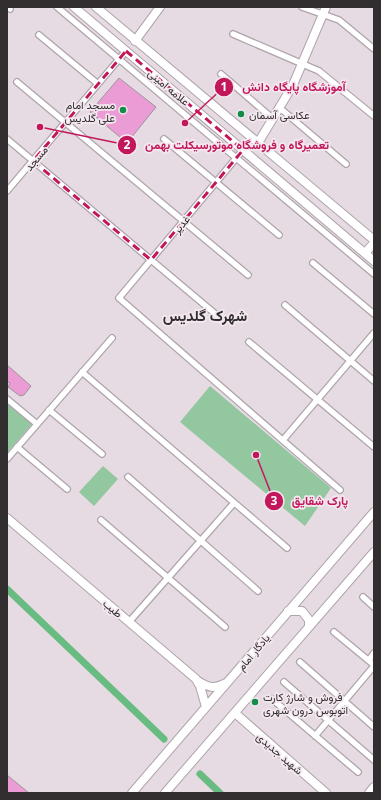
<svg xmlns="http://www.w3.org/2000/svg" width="381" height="800" viewBox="0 0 381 800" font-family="'Noto Sans',Vazirmatn,sans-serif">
<rect width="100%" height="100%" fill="#e6dbe2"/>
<path fill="#92c79f" d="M210 386 331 488 305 526 180 422Z
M7 404 32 424 7 453Z
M103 466 118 479 94 506 79 492Z"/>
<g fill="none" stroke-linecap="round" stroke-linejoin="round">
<path stroke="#69bc81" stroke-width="7" d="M7 589 164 739
M200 774 220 793"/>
</g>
<path fill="#ec9cd4" stroke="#9e949a" d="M119 78 156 107 127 143 90 112Z
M7 365 31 386 24 395 20 396 8 387 10 383 7 382Z
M7 775 29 793H7Z"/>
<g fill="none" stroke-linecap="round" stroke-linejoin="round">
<g stroke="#aea4ab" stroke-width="8">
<path id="street" d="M7 7 10 9
M57 7 374 274
M302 7 339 20 374 49
M233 34 319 71 374 116
M39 35 98 84
M221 74 272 118
M17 82 248 275
M281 109 346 164
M7 139 219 317
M164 139 279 235
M243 150 119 298 340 490
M7 191 126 51
M313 263 374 314
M285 305 374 381
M249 342 374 447
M82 372 287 548
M7 399 37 424
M49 410 102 454
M283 440 374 333
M17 447 67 489
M7 459 112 338
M128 477 258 591
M101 520 225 627
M363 597 374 607
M129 622 234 503
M334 632 374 665
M369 660 374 653
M300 662 374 727
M284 682 374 760
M272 699 358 772
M315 736 374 666"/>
</g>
<g stroke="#aea4ab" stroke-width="10">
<path id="secondary" d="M74 7 374 261
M96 7 374 240
M135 41 160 7
M258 143 293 85 326 7
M365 253 374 243
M7 518 196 679 200 686 206 707
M288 611H302L309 620V626
M198 681C209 688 214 689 226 683
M235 713 326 793
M132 793 374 512
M165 793 374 552
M369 793 374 787"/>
</g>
<use href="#street" stroke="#fff" stroke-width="5.5"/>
<use href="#secondary" stroke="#fff" stroke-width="8"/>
</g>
<path fill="none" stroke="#c2185b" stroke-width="3" stroke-dasharray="8 5" stroke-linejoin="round" d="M126 51 243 150 151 260 33 161Z"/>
<g fill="#128c47" stroke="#f3e8ef" stroke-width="1.5">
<circle cx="123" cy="110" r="4"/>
<circle cx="241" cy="114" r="4"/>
<circle cx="255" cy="702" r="4"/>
</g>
<g text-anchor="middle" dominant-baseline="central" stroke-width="3.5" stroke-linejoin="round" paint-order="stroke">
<g font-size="11" fill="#322e30" stroke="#f3e8ef">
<text transform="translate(169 87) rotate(40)">علامه امینی</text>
<text transform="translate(36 158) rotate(-50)">مسجد</text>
<text transform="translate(181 224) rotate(-50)">غدیر</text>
<text transform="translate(113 608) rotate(41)">طیب</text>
<text transform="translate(253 652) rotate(-50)">یادگار امام</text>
<text transform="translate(280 753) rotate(41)">شهید جدیدی</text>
</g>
<g font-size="11" fill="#322e30" stroke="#f3e8ef" text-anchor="start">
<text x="115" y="104" text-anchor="end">مسجد امام<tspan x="115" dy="13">علی گلدیس</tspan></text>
<text x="249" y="114">عکاسی آسمان</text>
<text x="263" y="696">فروش و شارژ کارت<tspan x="263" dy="13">اتوبوس درون شهری</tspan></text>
</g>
<g font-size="15" font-weight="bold" fill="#322e30" stroke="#f3e8ef">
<text x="205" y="315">شهرک گلدیس</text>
</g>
</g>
<path fill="none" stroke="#c2185b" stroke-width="1.5" d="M185 123L224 87M40 127L127 145M256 455L274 501"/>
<g fill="#c2185b" stroke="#f3e8ef" stroke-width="1.5">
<circle cx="185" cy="123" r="4"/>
<circle cx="40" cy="127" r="4"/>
<circle cx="256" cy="455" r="4"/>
<circle cx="224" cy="87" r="10"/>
<circle cx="127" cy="145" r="10"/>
<circle cx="274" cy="501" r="10"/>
</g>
<g font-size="12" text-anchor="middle" font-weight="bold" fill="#fff">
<text x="224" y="91">1</text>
<text x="127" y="149">2</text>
<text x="274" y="505">3</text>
</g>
<g font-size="12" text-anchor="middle" font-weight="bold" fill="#c2185b" stroke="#f3e8ef" stroke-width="3.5" stroke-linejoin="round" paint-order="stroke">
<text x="294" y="91">آموزشگاه پایگاه دانش</text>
<text x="237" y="149">تعمیرگاه و فروشگاه موتورسیکلت بهمن</text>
<text x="320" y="505">پارک شقایق</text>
</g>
<rect width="381" height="800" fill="none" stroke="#322e30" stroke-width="16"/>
</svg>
